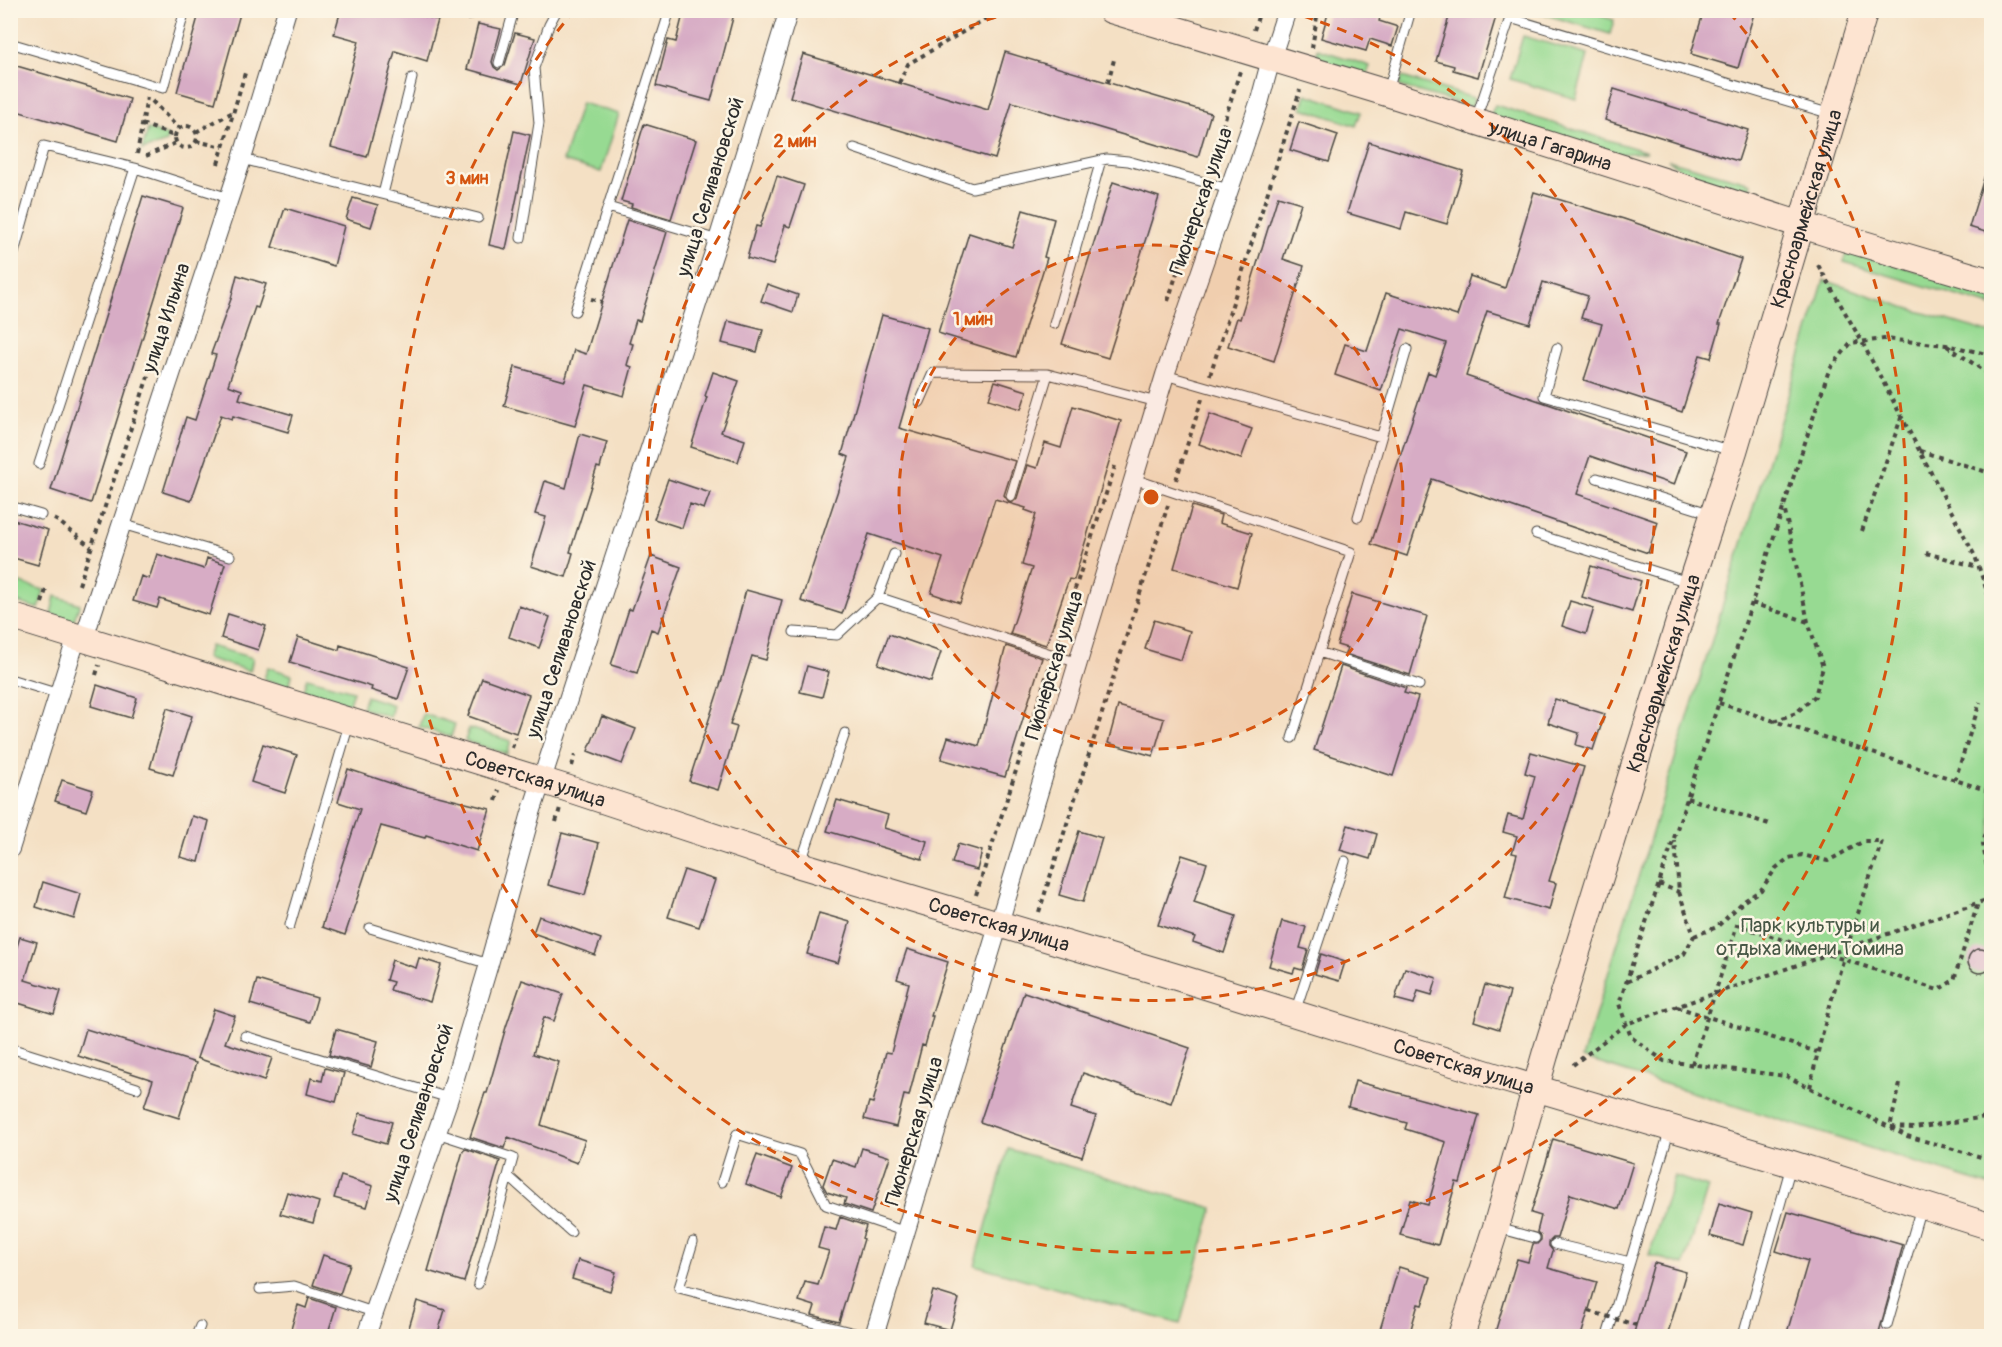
<svg xmlns="http://www.w3.org/2000/svg" width="2002" height="1347" viewBox="0 0 2002 1347" font-family="Pangolin,sans-serif">
<rect width="100%" height="100%" fill="#fcf5e5"/>
<filter id="ink" filterUnits="userSpaceOnUse"><feTurbulence type="fractalNoise" baseFrequency=".0167" numOctaves="2"/><feDisplacementMap in="SourceGraphic" scale="12" xChannelSelector="R" yChannelSelector="G"/><feConvolveMatrix kernelMatrix="1 2 1 2 8 2 1 2 1" color-interpolation-filters="sRGB"/></filter>
<filter id="wash" filterUnits="userSpaceOnUse"><feTurbulence type="fractalNoise" baseFrequency=".008" numOctaves="4" result="noise"/><feDisplacementMap in="SourceGraphic" scale="24" xChannelSelector="R" yChannelSelector="G"/><feGaussianBlur stdDeviation="1.35" result="paint"/><feColorMatrix in="noise" values="0 0 0 0 0 0 0 0 0 0 0 0 0 0 0 0 0 1.4 0 .05"/><feComposite in="paint" operator="in"/></filter>
<g filter="url(#wash)">
<rect width="100%" height="100%" fill="#f4e0c4"/>
<path fill="#97da92" stroke="#61825e" stroke-width="1.5" d="M1533 11H1602L1601 16 1614 20 1610 34Z
M1523 36 1588 55 1576 99 1510 79Z
M1318 49 1370 66 1367 76 1315 59Z
M1402 77 1474 98 1472 107 1399 86Z
M1306 94 1361 112 1356 126 1302 108Z
M581 103 619 114 601 172 563 161Z
M1495 105 1647 152 1618 154 1490 116Z
M148 129 168 136 167 142 142 150Z
M1668 160 1751 183 1748 193 1692 178Z
M1847 250 1991 293V306L1844 262Z
M1824 280 1904 307 1991 333V1186L1582 1058Z
M10 580 44 590 39 609 11 600Z
M55 596 80 604 73 622 51 614Z
M210 646 253 658 250 671 206 658Z
M268 667 292 675 289 687 264 679Z
M307 678 353 691 349 704 303 691Z
M366 696 393 705 390 717 362 708Z
M423 714 455 724 451 737 419 727Z
M469 728 511 741 507 754 465 741Z
M1008 1149 1213 1208 1180 1324 975 1265Z
M1674 1176 1708 1187 1684 1265 1649 1255Z"/>
<g id="blocks">
<path fill="#d7acc5" d="M200 10H241L215 103 177 92Z
M341 10H403L438 20 427 61 395 51 367 157 331 147 359 41 334 34Z
M684 10H735L711 101 656 86 668 40 676 42Z
M1329 10H1382L1379 21 1398 27 1392 46 1370 39 1366 51 1321 38Z
M1451 10H1498L1478 77 1453 70 1454 66 1436 61Z
M1704 10H1755L1738 68 1691 54Z
M478 24 501 29 492 62 494 67 498 70 505 65 515 33 535 38 521 84 467 69Z
M1005 52 1211 113 1198 157 1012 102 995 159 790 97 803 54 988 110Z
M10 64 130 99 118 141 10 109Z
M1614 89 1748 130 1738 161 1605 120Z
M1299 122 1338 135 1329 162 1290 150Z
M644 124 696 140 671 219 631 207 632 204 621 201Z
M514 131 530 135 506 249 489 245Z
M1369 142 1463 171 1447 224 1406 212 1401 229 1347 213Z
M1987 168 1992 169V234L1969 227Z
M777 176 804 185 790 227 785 225 773 265 747 258 756 226 760 227Z
M1113 182 1159 197 1108 358 1062 344Z
M1534 192 1624 219 1741 259 1719 324H1721L1711 358 1700 355 1682 412 1584 380 1602 324 1581 318 1588 296 1543 282 1530 324 1487 311 1466 376 1686 451 1674 485 1590 456 1577 494 1658 522 1648 553 1432 479 1407 556 1371 544 1428 372 1435 375 1446 343 1402 329 1381 391 1335 375 1345 344 1367 351 1386 293 1457 316 1470 276 1505 288Z
M143 196 183 208 91 503 51 490Z
M1278 196 1301 203 1283 259 1304 266 1274 361 1228 346 1237 318 1240 319Z
M353 198 378 205 371 227 346 219Z
M285 208 344 226 334 266 272 247Z
M1023 210 1054 219 1044 257 1047 258 1016 357 938 333 969 233 1012 247Z
M627 220 667 232 640 321 636 320 629 343 633 344 627 365 632 367 624 396 587 385 575 426 504 406 515 367 565 381 574 350 586 354Z
M237 275 266 284 258 308 255 307 228 385 242 390 239 399 293 415 288 432 233 416 232 419 221 415 191 501 163 492 186 417 195 420 216 355 211 354 231 299Z
M767 284 798 295 793 312 761 301Z
M882 315 928 328 899 428 1015 461 1004 495 1009 502H1013L1017 498 1027 465 1037 468 1045 443 1061 448 1073 406 1121 421 1074 580 1069 579 1046 645 1010 634 1032 568 1022 565 1036 514 1025 510 1026 508 995 499 960 603 931 593 943 558 869 534 842 614 801 601 849 457 842 454Z
M728 321 763 330 757 352 722 343Z
M713 372 739 381 721 432 745 440 738 462 691 447 707 397 705 396Z
M995 381 1027 391 1021 409 989 399Z
M1210 414 1252 429 1241 459 1199 444Z
M580 434 607 442 600 468 597 467 570 552 573 553 566 577 531 566 546 517 535 514 545 481 566 488Z
M668 479 710 493 704 509 690 504 682 528 654 519Z
M1192 506 1221 515 1219 523 1252 533 1237 587 1174 568Z
M10 519 48 530 38 565 10 557Z
M157 554 204 569 207 558 225 564 209 615 160 599 157 608 133 601 141 576 149 579Z
M651 556 681 567 658 632 651 629 637 673 611 665 629 609 632 610Z
M1591 566 1641 581 1632 612 1582 597Z
M746 590 782 600 766 660 752 656 730 725 737 727 718 790 689 781 723 676Z
M1352 594 1427 616 1410 675 1345 654 1347 648 1337 645Z
M1570 601 1594 608 1586 634 1562 626Z
M519 606 550 617 539 648 509 637Z
M228 614 266 626 258 650 221 638Z
M1154 620 1190 631 1181 660 1145 649Z
M889 634 941 652 931 682 878 664Z
M298 637 339 650 340 645 409 667 398 699 371 690 372 687 290 662Z
M1006 646 1042 658 1005 777 941 759 948 737 979 746Z
M807 666 829 672 822 697 800 692Z
M1341 666 1406 688 1404 693 1418 697 1393 776 1314 750Z
M482 678 529 695 516 733 468 716Z
M97 685 137 698 131 718 91 706Z
M1555 699 1605 714 1593 750 1576 745 1579 733 1548 723Z
M1118 706 1164 719 1153 756 1108 743Z
M167 708 192 716 173 775 150 768Z
M602 716 636 729 622 764 588 751Z
M263 744 297 755 285 793 251 782Z
M1531 752 1584 767 1549 881 1556 883 1549 910 1505 898 1517 854 1512 853 1517 836 1503 832 1508 815 1523 819 1535 776 1525 773Z
M348 769 402 787 490 809 477 851 426 835 425 838 381 826 345 935 322 927 360 809 338 802Z
M62 780 93 790 86 811 55 801Z
M837 800 888 815 884 828 927 841 922 859 827 831Z
M192 816 209 821 199 862 180 857Z
M1348 825 1377 834 1370 859 1340 850Z
M1079 831 1102 838 1083 902 1059 895Z
M562 833 599 843 585 895 548 885Z
M958 844 982 851 977 870 952 863Z
M1182 855 1207 863 1194 902 1236 916 1224 953 1193 942 1195 937 1158 925Z
M684 870 715 880 699 927 668 917Z
M43 882 81 894 74 919 36 907Z
M819 913 850 922 838 963 807 954Z
M539 916 601 939 595 955 533 933Z
M1282 921 1306 927 1300 948 1308 950 1302 970 1295 968 1293 973 1269 966Z
M20 937 37 942 25 980 61 991 54 1014 18 1003 14 1014H10V959H13Z
M1968 961a12 12 0 1 1 24 0a12 12 0 1 1-24 0Z
M907 949 948 962 931 1016H933L925 1046 922 1045 909 1096 904 1095 896 1127 864 1119 869 1102 873 1103 886 1052 891 1053 909 983 897 979Z
M1321 954 1345 962 1339 981 1315 974Z
M419 958 441 965 430 1002 390 990 393 982 386 980 392 960 416 968Z
M1405 968 1437 978 1432 995 1418 991 1414 1004 1395 999Z
M257 980 317 998 310 1022 250 1004Z
M522 980 563 994 554 1021 544 1017 533 1054 559 1062 541 1125 585 1140 577 1163 508 1137 504 1148 470 1137 485 1093H487L506 1027Z
M1485 985 1510 992 1499 1029 1474 1021Z
M1024 992 1190 1048 1171 1103 1083 1073 1071 1108 1096 1116 1082 1157 980 1122Z
M214 1009 235 1016 225 1043 272 1058 264 1081 197 1058Z
M86 1029 196 1063 179 1118 144 1107 153 1080 78 1056Z
M336 1029 378 1041 371 1067 329 1055Z
M325 1068 344 1073 336 1102 307 1094 311 1078 322 1081Z
M1355 1081 1479 1115 1460 1183 1456 1182 1438 1245 1400 1235 1410 1200 1428 1205 1446 1142 1405 1129 1407 1123 1348 1107Z
M360 1113 392 1122 386 1144 353 1134Z
M1553 1139 1633 1163 1619 1209 1570 1194 1557 1238H1553L1549 1242V1246L1553 1251 1548 1268 1597 1282 1581 1336H1494L1517 1259 1528 1262 1533 1244H1537L1541 1240V1236L1537 1232 1541 1216 1531 1213Z
M862 1148 890 1157 871 1213 844 1204 846 1198 827 1192 823 1185 832 1159 856 1167Z
M466 1149 500 1161 464 1282 428 1271 463 1151Z
M757 1155 792 1168 781 1197 746 1184Z
M341 1176 373 1186 367 1207 334 1198Z
M287 1192 319 1202 313 1223 280 1214Z
M1719 1203 1752 1213 1743 1245 1710 1236Z
M1788 1212 1903 1245 1878 1336H1786L1808 1261 1776 1251Z
M840 1217 866 1226 862 1238 864 1239 839 1322 812 1315 815 1306 799 1301 805 1282 818 1285 829 1251 818 1248 824 1227 836 1230Z
M323 1255 350 1264 340 1294 313 1285Z
M578 1260 616 1272 610 1291 572 1279Z
M1654 1263 1686 1272 1667 1336H1633Z
M1399 1267 1431 1277 1422 1305 1418 1304 1409 1336H1378Z
M933 1291 959 1299 950 1330 924 1323Z
M309 1298 336 1307 327 1336H289L298 1305 306 1308Z
M417 1301 445 1310 437 1336H427L408 1331Z"/>
</g>
</g>
<g filter="url(#ink)">
<use href="#blocks" fill-opacity="0" stroke="#494642" stroke-width="1.5"/>
<g fill="none" stroke-linecap="round" stroke-linejoin="round">
<g stroke="#494642" stroke-width="11">
<path id="lane" d="M454 10 469 15 470 10
M10 43 163 88 185 10
M499 63 514 10
M1388 91 1411 10
M1476 119 1510 18 1831 114
M854 148 972 188 1107 159 1128 161 1229 189
M242 159 478 218
M383 194 412 78
M608 207 718 240
M521 238 539 123 534 68 549 25 557 10
M10 267 44 146 135 168
M575 311 669 13 660 10
M1054 324 1101 160
M1557 348 1544 396 1732 451
M1165 375 1381 437
M920 402 933 373 1048 374 1157 402
M39 464 135 168 229 198
M1597 478 1712 514
M1134 479 1351 552 1292 738
M1011 496 1048 374
M10 506 41 515
M1358 517 1407 349
M122 524 230 556
M1536 534 1688 582
M894 554 878 597 1078 663
M794 632 837 635 878 597
M1319 652 1419 685
M10 679 59 694
M801 862 845 733
M290 925 349 724
M370 928 489 964
M1295 1012 1345 861
M245 1036 449 1098
M10 1048 137 1088
M437 1133 513 1158 478 1284
M508 1176 571 1232
M722 1182 737 1134 800 1154 826 1205 906 1232
M1498 1228 1535 1238
M693 1242 679 1288 866 1336
M1555 1244 1630 1262 1607 1336
M1630 1262 1670 1129
M260 1289 294 1286 373 1312
M1887 1325 1921 1207
M196 1336 200 1326
M1743 1336 1791 1166"/>
</g>
<g stroke="#494642" stroke-width="20">
<path id="street" d="M84 638 242 159 287 10
M10 849 77 636
M366 1336 449 1098 489 964 531 813 718 240 789 10
M874 1336 1165 375 1260 100 1271 59 1287 10"/>
</g>
<g stroke="#494642" stroke-width="28">
<g id="secondary">
<path id="s1" d="M1111 10 1387 93 1830 234 1992 282"/>
<path id="s2" d="M10 616 566 788 800 865 1180 978 1501 1078 1792 1164 1992 1227"/>
<path id="s3" d="M1461 1336 1496 1227 1545 1055 1691 583 1734 451 1865 10"/>
</g>
</g>
<path stroke="#494642" stroke-width="4" stroke-dasharray="4.5 4.5" stroke-linecap="butt" d="M415 14 416 10
M991 19 1002 10
M1254 30 1260 10
M1312 48 1318 10
M1108 82 1115 56
M899 83 908 64 987 18 993 10
M152 101 178 128
M142 124 174 136
M175 137a11 11 0 1 1 22 0a11 11 0 1 1-22 0Z
M196 132 233 112
M196 141 223 147
M137 154 147 97
M146 156 176 143
M218 164 245 73
M1209 170 1240 71
M1818 265 1862 342 1975 556 1992 606
M591 299 602 302
M1168 301 1202 194
M1947 346 1992 376
M1992 355 1946 345 1884 339 1851 343 1829 370 1619 1004 1631 1037 1664 1061 1786 1076 1907 1136 1992 1160
M1210 375 1300 90
M1920 451 1990 473 1992 466
M1176 480 1202 399
M54 519 58 521 91 547
M1862 531 1901 418
M1926 553 1978 567
M79 585 166 322
M42 603 47 586
M1752 603 1808 622
M1058 641 1115 466
M96 675 99 665
M1719 703 1992 792
M1774 721 1796 713 1815 696 1823 667 1808 622 1784 507
M512 748 515 737
M572 766 575 755
M1955 780 1980 702
M1687 798 1769 824
M496 801 499 790
M1992 808 1983 844 1992 898
M556 822 560 808
M1659 884 1679 892
M976 895 1049 668
M1039 912 1168 505
M1694 936 1717 927 1744 901 1761 890 1776 868 1789 858 1802 855 1828 861 1864 841H1882C1855 922 1827 1004 1810 1088
M1627 982 1684 954 1694 936 1679 892 1675 841
M1677 1007 1817 1052
M1692 1064 1737 925 1938 990 1954 980 1978 903
M1573 1065 1626 1024 1992 898
M1900 1084 1890 1127 1915 1128 1992 1116"/>
<use href="#lane" stroke="#fff" stroke-width="9"/>
<use href="#street" stroke="#fff" stroke-width="18"/>
<use href="#secondary" stroke="#fde4d1" stroke-width="26"/>
<path stroke="#494642" stroke-width="4" stroke-dasharray="4.5 4.5" stroke-linecap="butt" d="M1589 1311 1636 1325"/>
</g>
</g>
<circle cx="1151" cy="497" r="252" fill="#d5540f" fill-opacity=".12"/>
<g fill="none" stroke="#d5540f" stroke-width="3" stroke-dasharray="10 8">
<circle cx="1151" cy="497" r="252"/>
<path d="M1286 11A504 504 0 1 1 1016 11"/>
<path d="M1729 12A755 755 0 1 1 573 12"/>
</g>
<g text-anchor="middle" dominant-baseline="central" stroke-width="5" stroke-linejoin="round" paint-order="stroke">
<g font-size="20" fill="#2b2b2b" stroke="#fcf5e5">
<text stroke="none"><textPath href="#s1" startOffset="460">улица Гагарина</textPath></text>
<text transform="translate(710 187) rotate(-73)">улица Селивановской</text>
<text transform="translate(1201 201) rotate(-71)">Пионерская улица</text>
<text stroke="none"><textPath href="#s3" startOffset="1179">Красноармейская улица</textPath></text>
<text transform="translate(166 318) rotate(-72)">улица Ильина</text>
<text transform="translate(561 649) rotate(-72)">улица Селивановской</text>
<text transform="translate(1054 665) rotate(-73)">Пионерская улица</text>
<text stroke="none"><textPath href="#s3" startOffset="693">Красноармейская улица</textPath></text>
<text stroke="none"><textPath href="#s2" startOffset="550">Советская улица</textPath></text>
<text stroke="none"><textPath href="#s2" startOffset="1036">Советская улица</textPath></text>
<text stroke="none"><textPath href="#s2" startOffset="1522">Советская улица</textPath></text>
<text transform="translate(418 1113) rotate(-72)">улица Селивановской</text>
<text transform="translate(914 1131) rotate(-73)">Пионерская улица</text>
</g>
<g font-size="20" fill="#465745" stroke="#fcf5e5">
<text x="1810" y="925">Парк культуры и<tspan x="1810" dy="23">отдыха имени Томина</tspan></text>
</g>
</g>
<circle cx="1151" cy="497" r="9" fill="#d5540f" stroke="#fcf5e5" stroke-width="3"/>
<g font-size="18" text-anchor="middle" font-weight="bold" fill="#d5540f" stroke="#fcf5e5" stroke-width="5" stroke-linejoin="round" paint-order="stroke">
<text x="795" y="147">2 мин</text>
<text x="467" y="184">3 мин</text>
<text x="973" y="325">1 мин</text>
</g>
<rect width="2002" height="1347" fill="none" stroke="#fcf5e5" stroke-width="36"/>
</svg>
